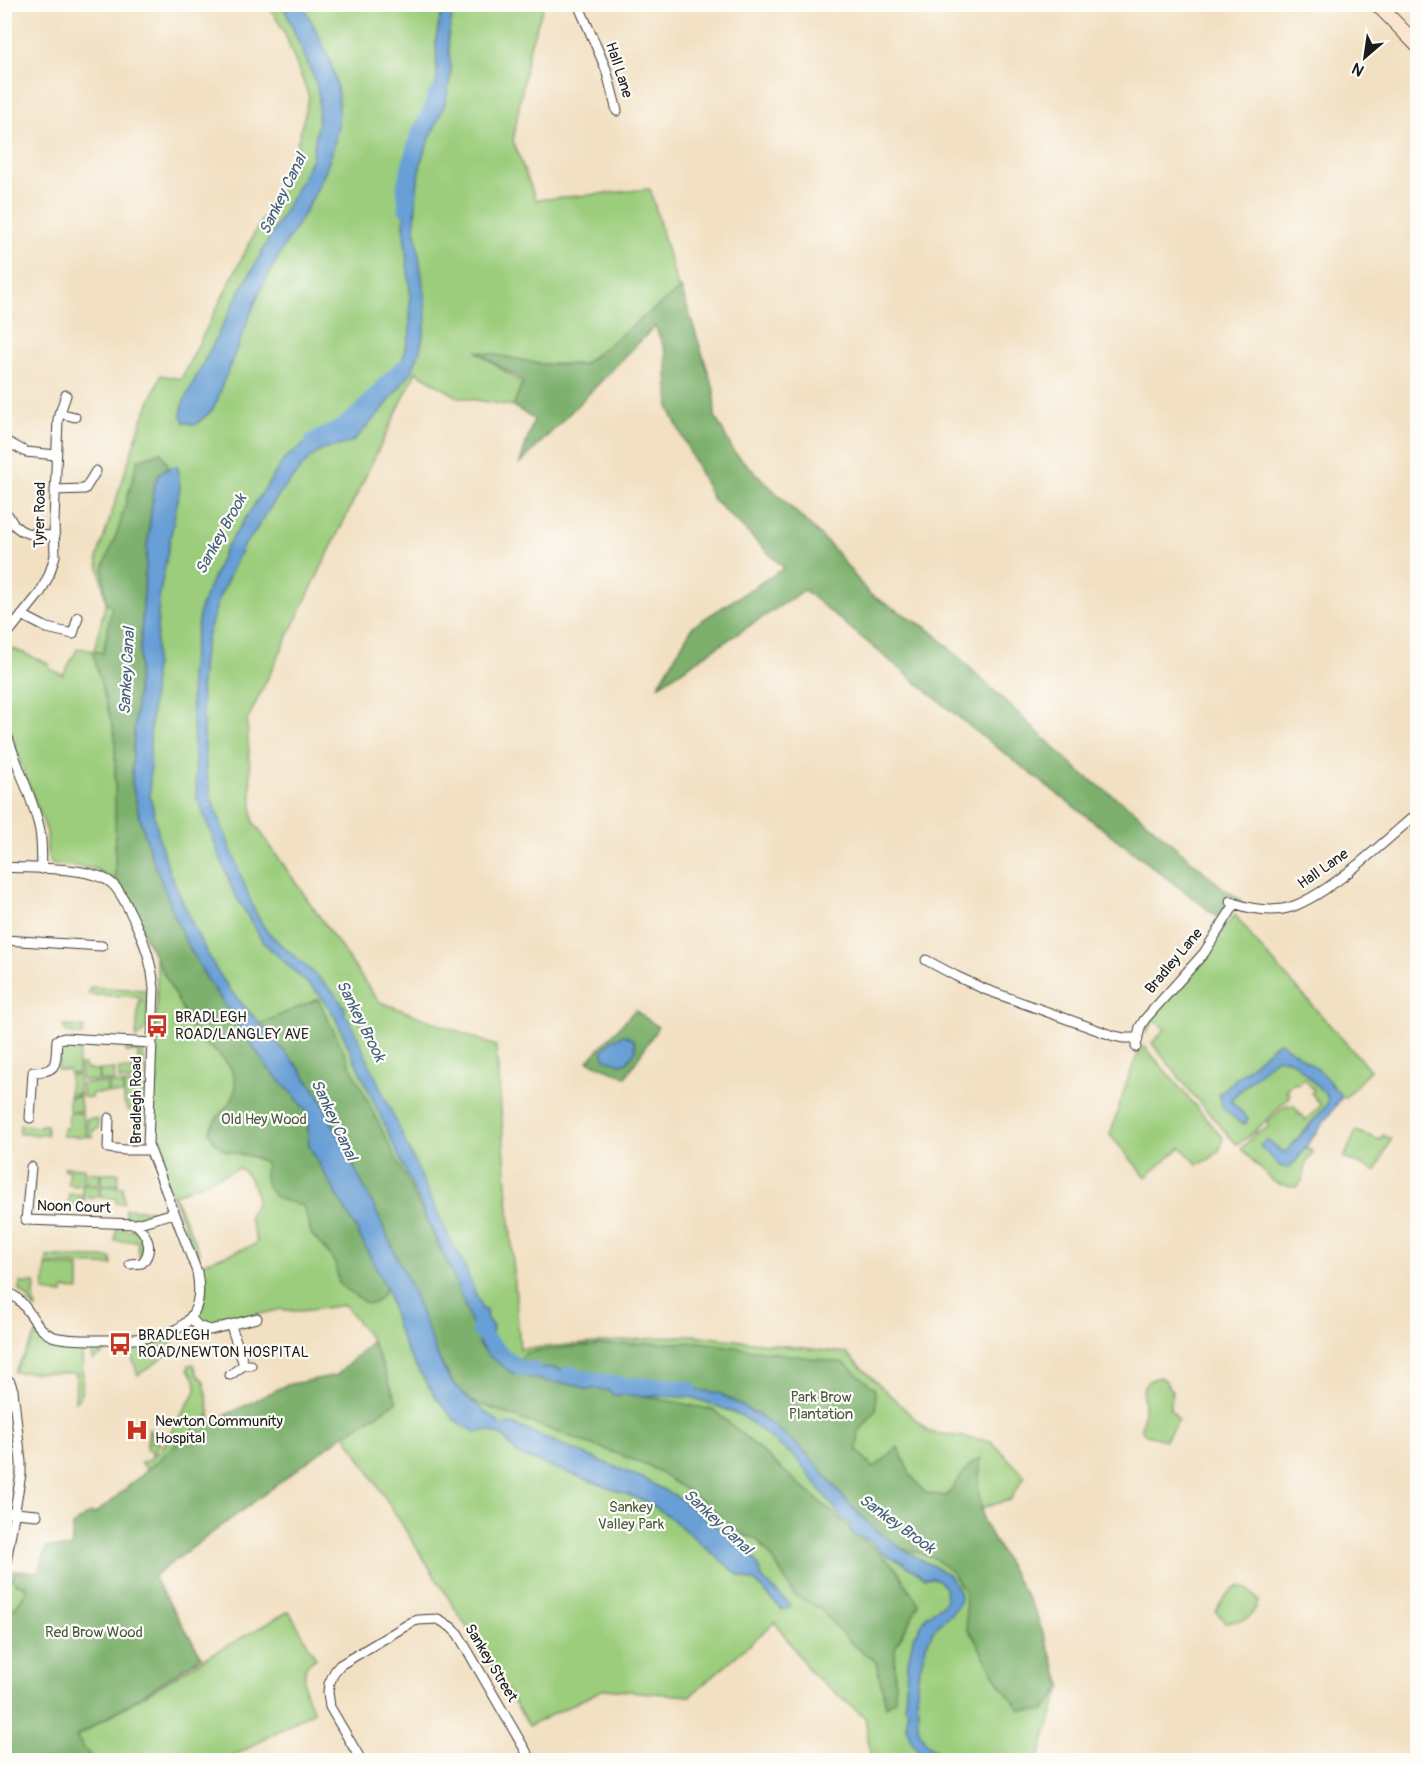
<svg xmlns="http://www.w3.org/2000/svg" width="1422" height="1765" viewBox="0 0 1422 1765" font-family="Pangolin,sans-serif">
<rect width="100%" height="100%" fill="#fdfcf7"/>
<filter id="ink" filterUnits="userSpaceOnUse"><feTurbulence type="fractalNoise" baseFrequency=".0167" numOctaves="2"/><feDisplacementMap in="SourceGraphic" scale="12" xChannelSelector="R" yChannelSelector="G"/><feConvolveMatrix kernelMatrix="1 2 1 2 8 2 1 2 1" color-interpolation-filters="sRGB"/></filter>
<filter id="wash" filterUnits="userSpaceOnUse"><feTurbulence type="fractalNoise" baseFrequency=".008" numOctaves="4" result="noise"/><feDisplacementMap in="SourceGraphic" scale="24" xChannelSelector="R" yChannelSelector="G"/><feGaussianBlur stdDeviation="1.35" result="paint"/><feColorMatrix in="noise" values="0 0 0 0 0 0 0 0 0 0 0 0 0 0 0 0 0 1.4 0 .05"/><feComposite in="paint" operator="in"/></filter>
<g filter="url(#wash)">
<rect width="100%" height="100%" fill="#f2e0c2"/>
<path fill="#9bcd7c" stroke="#5c744c" stroke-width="1.5" d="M268 5H544L529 49 513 141 536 200 650 189 679 291 583 364H541L477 352 522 384 513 406 458 397 416 372 247 721 253 821 378 1001 496 1046 520 1349 692 1335 846 1353 929 1432 991 1441 1025 1476 1010 1500 985 1507 973 1515 1034 1614 1062 1684 1038 1760H871L865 1717 811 1673 775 1622 690 1696 604 1689 529 1726 345 1434 397 1402 372 1341 345 1305C328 1307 297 1314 282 1309L207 1326 203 1324 198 1318C201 1307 208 1297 206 1284 205 1277 202 1271 201 1264L254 1245 257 1242 249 1217C250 1212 255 1208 256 1203 258 1190 249 1174 239 1168L174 1195 200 1253 199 1254H195L153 1145V1086L157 1085 158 1077 155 1076 157 968 154 955 115 879 111 878 96 869 74 866 54 865 49 861 47 854V832L20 762 5 712 4 651 7 646 49 664 50 669 63 675 78 648 94 651 106 602 97 558 142 420 161 375 181 379 255 232 291 169 309 97 283 29Z
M1235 915 1251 935V937L1370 1070 1345 1098 1342 1097 1320 1071 1280 1042 1277 1043 1219 1094 1248 1119 1232 1102 1231 1099 1277 1057 1292 1061 1297 1065 1327 1095 1328 1100 1327 1105 1287 1151 1283 1152 1267 1140 1279 1166 1288 1168 1295 1162 1306 1148 1313 1152 1305 1165 1303 1180 1296 1187 1278 1184 1274 1182 1241 1149 1257 1132 1259 1133 1269 1126 1266 1123 1287 1105 1294 1106 1299 1112 1297 1114 1299 1115 1301 1114 1306 1120 1321 1105 1311 1093 1314 1090 1304 1078 1297 1085 1294 1083 1286 1090 1290 1094 1288 1096 1289 1098C1277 1109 1249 1140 1236 1144L1194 1096 1152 1043 1165 1029 1154 1020 1146 1033 1145 1031 1151 1018Z
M90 987 147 990H149L148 997 90 995 88 993Z
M139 1000H148C147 1013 150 1032 136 1038Z
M63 1026 84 1027 83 1035C74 1034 67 1036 63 1026Z
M71 1042 82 1043 78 1062V1074L69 1073V1070H58L57 1068 63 1045Z
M1144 1046 1223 1138C1223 1152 1208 1162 1197 1164L1181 1147 1146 1177 1110 1135 1125 1087 1137 1056Z
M132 1047 143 1048 144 1059 143 1082 119 1080V1069L138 1070V1052H126V1048Z
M80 1065H84L85 1069 99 1070 98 1081 81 1080Z
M115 1069 114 1081H100V1070Z
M70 1075H78L79 1093H72L80 1094V1096H69Z
M81 1083H107V1093H92L91 1098 83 1097Z
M109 1083 123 1084V1094L109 1093Z
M124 1084 144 1085 143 1108 142 1111 127 1110 124 1101Z
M69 1097H80L81 1111H69Z
M69 1113H82L87 1137 63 1136V1128H68Z
M86 1119H98V1129L93 1130V1137H89Z
M20 1125 40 1127V1125H47V1135L19 1134Z
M1356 1131 1380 1140 1383 1135 1391 1139 1376 1171 1344 1158Z
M64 1167 85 1168 81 1186 68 1185 69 1171 64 1170Z
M87 1172 100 1173 99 1184 84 1183Z
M101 1173H119L118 1185 101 1184Z
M83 1185 99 1186V1197H84V1202H81Z
M101 1186 123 1187 124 1203H116V1198H101Z
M69 1194H79L78 1208H68Z
M125 1209H126L160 1211 143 1217 126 1219Z
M132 1228C142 1234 144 1242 145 1253L139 1257 138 1241H115L116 1229 132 1230Z
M47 1257 111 1258 112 1265 46 1264Z
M46 1266 79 1267V1290L64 1289 63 1294H61L44 1291Z
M20 1283H35L34 1298 36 1309 33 1308 28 1298 20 1291Z
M37 1333 53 1342 73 1344 80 1350 82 1349C82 1359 85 1391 79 1399 78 1400 76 1400 75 1401L76 1373 14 1372Z
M173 1341V1343L166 1348 170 1353 138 1375 128 1347 114 1353 111 1348C104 1351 99 1358 92 1360V1351L100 1346 138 1345Z
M194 1364 197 1374 204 1381 210 1415 148 1470 141 1463 151 1459 152 1455 161 1451 175 1424 195 1393C198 1383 194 1376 188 1369L189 1365Z
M1158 1377 1164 1379 1172 1390 1170 1408 1179 1420 1165 1440 1147 1435 1141 1429C1142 1423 1144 1416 1144 1409 1144 1392 1137 1385 1158 1377Z
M149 1429 151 1433V1441H157L160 1444 155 1451 151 1453 146 1449Z
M12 1570 16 1571 12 1579 15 1583 25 1586 26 1592 14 1609 10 1610 5 1604 4 1583Z
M1241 1586 1249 1590 1259 1601C1249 1622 1248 1620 1225 1622L1216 1612C1221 1601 1228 1590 1241 1586Z
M289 1611 316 1658 306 1666C303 1687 303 1692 314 1711L227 1760H93L76 1737 209 1656Z"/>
<path fill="#7cb06c" stroke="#4c6644" stroke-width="1.5" d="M681 288 714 390 715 416 734 452 833 548 869 594 929 629 1082 774 1131 808 1223 888 1242 901 1219 918 973 729 804 590 658 686 693 626 784 568 712 498 669 409 666 353 655 326 519 465 534 419 513 406 523 381 476 351 542 364 582 365Z
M161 452 169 468 159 473 154 487 147 548 133 752 132 783 140 818 152 858 183 936 207 979 267 1067 293 1094 307 1112 309 1146 353 1223 386 1287 383 1295 373 1304H367L339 1284 335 1264 330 1255 312 1235 303 1206C284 1201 268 1199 265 1178 264 1172 266 1168 265 1163 244 1148 223 1162 209 1132 211 1128 213 1123 216 1119 220 1113 228 1107 231 1101 246 1074 219 1051 198 1040L115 879V736L93 654V651L103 653 112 606 106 602 103 568 118 530 138 460Z
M318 999 453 1275 480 1342 508 1369 714 1410 895 1567 919 1604 895 1648V1700L886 1706 876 1662 852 1644 819 1608 794 1595 773 1559 757 1539 743 1535 688 1491 648 1465 471 1401 452 1381 438 1357 413 1292 373 1205 320 1098 300 1069 259 1024Z
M635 1010 658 1027 626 1077 588 1061Z
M372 1341 397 1402 345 1434 153 1577 202 1657 76 1737 93 1760H10L4 1752 5 1604 10 1609H14L26 1592 25 1586 15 1583 12 1579 16 1571 38 1572 47 1547 71 1548 73 1525 90 1513 94 1514 109 1503 210 1415V1423L286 1385 337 1375Z
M700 1342 844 1363 875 1389 876 1410 859 1432 857 1450 874 1468 898 1447 910 1474 925 1493 946 1496 971 1463 981 1458 978 1488 983 1521 1036 1613 1062 1687 1044 1711 1020 1710 1002 1687 985 1659 975 1639 967 1629 965 1593 953 1573 933 1557 900 1548 870 1525 849 1504 808 1455 784 1434 761 1417 719 1393 660 1385H626L583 1378 555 1368 523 1367 518 1362 525 1353C583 1343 642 1344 700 1342Z"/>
<path fill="#689fd6" stroke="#425e79" stroke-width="1.5" d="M283 5H303C320 38 340 71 339 111 337 181 285 234 258 296 246 324 236 352 224 380 221 389 218 402 212 410 208 415 200 420 195 425L184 422 181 415 183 403 237 297 302 179 312 158 318 122 319 97 316 83Z
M443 5H454L448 38 451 73 446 101 423 155 419 172 416 199 415 227 425 299 426 321 420 350 412 371 387 404 360 434 353 441 343 445 323 449 309 459 280 493 252 536 243 546 219 598 207 637 203 658 201 684 206 770 211 797 254 910 265 929 280 944 316 975 336 995 345 1008V1016L349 1019 452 1244 462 1260 482 1309 486 1310 487 1319 493 1326 491 1343 510 1361 518 1366 555 1368 582 1378 606 1383 639 1386 660 1385 719 1393 761 1417 784 1434 808 1455 849 1504 870 1525 900 1548 948 1574 957 1587 960 1595 959 1604 952 1613 940 1623 933 1631 926 1646 917 1679 918 1726C922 1743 935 1751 948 1760H929C912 1749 903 1730 908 1710L905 1707 907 1666 913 1639 927 1615 932 1613 934 1610 944 1604 946 1598 945 1588 940 1581 934 1578H925L901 1562 889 1557 880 1551 869 1540 854 1535 849 1528 850 1525 848 1522 842 1518 796 1458 742 1416 722 1408 691 1397 613 1395 609 1391 597 1388 587 1390 578 1385 549 1382 512 1373 488 1355 480 1345 453 1275 334 1015 321 996 263 942 233 891 197 797 190 673 200 609 225 549 285 458 316 436 344 429 354 420 400 368 410 333V291L404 232 405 185 414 151 427 121 437 81 436 38Z
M174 466 178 467 180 487 159 598 150 741V795L160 842 170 873 196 932 216 969 230 990 300 1069 320 1098 373 1205 413 1292 438 1357 445 1372 451 1381 471 1401 493 1417 500 1425 512 1424 642 1478 678 1498 737 1542 753 1557 756 1561 763 1579 792 1607 782 1610 756 1582 740 1576 668 1516 647 1502 517 1454 503 1436 489 1431 475 1432 455 1420 436 1398 407 1352 397 1327 386 1287 353 1223 309 1146 307 1112 293 1094 267 1067 207 979 183 936 152 858 140 818 132 783 133 752 147 548 154 487 159 473Z
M624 1035 634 1040 636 1050 627 1062 621 1064 605 1059 602 1051 612 1040Z
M1280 1042 1320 1071 1342 1097 1295 1162 1288 1168 1280 1166 1260 1146 1267 1140 1283 1152 1287 1151 1327 1105 1328 1100 1326 1095 1297 1065 1291 1061 1277 1057 1231 1099 1232 1102 1248 1119 1245 1124H1242C1231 1115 1219 1109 1219 1094L1277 1043Z"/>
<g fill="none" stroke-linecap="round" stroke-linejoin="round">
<path stroke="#689fd6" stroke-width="15" d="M406 209 404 185 417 136 431 110 435 95
M312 441 341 427 362 410 382 387 402 368
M479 1327 480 1332 504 1356 520 1368 534 1370
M569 1373 583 1378 626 1385H662L690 1389"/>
</g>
</g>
<g filter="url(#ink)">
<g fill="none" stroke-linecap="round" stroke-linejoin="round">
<g stroke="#3c3935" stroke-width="11">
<path id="street" d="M578 4 606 69 617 111
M59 413 75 417
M4 440 26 452 56 455
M55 490 85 489 96 471
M8 515C17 536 34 535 55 536
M22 615 47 628 73 634 78 617
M4 638 40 593 49 575 55 556 54 522 58 419 66 395
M4 725C13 758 29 789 38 822 43 838 41 854 42 869
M4 867C33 869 87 866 110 882 121 890 129 910 135 922 146 944 152 964 154 988L148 1144 197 1272C209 1335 159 1339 110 1340 94 1340 70 1341 55 1337 31 1330 29 1297 4 1292
M1230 901C1248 910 1276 913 1294 906 1336 889 1383 842 1418 813
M4 940 102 946
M926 960 956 976 984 989 1114 1036 1124 1038H1137
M1136 1047 1140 1027 1145 1019 1204 953 1235 904
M30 1118 33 1072C60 1072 55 1062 57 1040L64 1038 152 1043
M109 1118 108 1148 125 1150H150
M31 1167 26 1220 136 1224 174 1213
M130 1264 142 1263C154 1250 148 1235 136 1224
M191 1318 198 1326 210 1330 257 1318
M231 1326 244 1365H251
M230 1375 244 1365
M4 1376 10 1382 13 1390 21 1462V1474L4 1574
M4 1512 37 1515
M361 1760 330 1707 328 1692 329 1684 335 1671 340 1665 412 1622 418 1620 438 1619 451 1627 458 1634 531 1760"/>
</g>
<g stroke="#3c3935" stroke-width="16">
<path id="secondary" d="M1377 4 1418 46"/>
</g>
<use href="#street" stroke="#fff" stroke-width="9"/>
<use href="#secondary" stroke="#fde4d1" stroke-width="14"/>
</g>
</g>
<defs>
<g id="bus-bare" transform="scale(1.8)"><path d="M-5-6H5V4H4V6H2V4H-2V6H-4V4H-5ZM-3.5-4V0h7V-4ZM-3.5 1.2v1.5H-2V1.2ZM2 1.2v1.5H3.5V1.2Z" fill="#c8321e" stroke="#fdfcf7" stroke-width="2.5" paint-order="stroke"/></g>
<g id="hospital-bare" transform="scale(1.8)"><path d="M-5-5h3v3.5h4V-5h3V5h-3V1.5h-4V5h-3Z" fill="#c8321e" stroke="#fdfcf7" stroke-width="2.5" paint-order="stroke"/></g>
</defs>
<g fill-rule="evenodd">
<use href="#bus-bare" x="157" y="1026"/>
<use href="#bus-bare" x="120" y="1344"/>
<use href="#hospital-bare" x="137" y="1430"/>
</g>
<g text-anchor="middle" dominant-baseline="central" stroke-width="4.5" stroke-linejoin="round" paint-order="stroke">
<g font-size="15" fill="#1c1c1c" stroke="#fdfcf7">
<text transform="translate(619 70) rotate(72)">Hall Lane</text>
<text transform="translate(40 515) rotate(-89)">Tyrer Road</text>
<text transform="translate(1323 869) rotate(-35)">Hall Lane</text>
<text transform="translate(1174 961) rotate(-50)">Bradley Lane</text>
<text transform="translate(136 1100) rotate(-90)">Bradlegh Road</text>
<text transform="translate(74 1207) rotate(2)">Noon Court</text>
<text transform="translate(491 1663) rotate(59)">Sankey Street</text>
</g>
<g font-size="15" fill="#1c1c1c" stroke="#fdfcf7" text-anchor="start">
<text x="175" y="1017">BRADLEGH<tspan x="175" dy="17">ROAD/LANGLEY AVE</tspan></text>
<text x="138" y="1335">BRADLEGH<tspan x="138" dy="17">ROAD/NEWTON HOSPITAL</tspan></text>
<text x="155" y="1421">Newton Community<tspan x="155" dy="17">Hospital</tspan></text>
</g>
<g font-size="15" fill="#485a3e" stroke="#fdfcf7">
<text x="264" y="1119">Old Hey Wood</text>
<text x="821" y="1397">Park Brow<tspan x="821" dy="17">Plantation</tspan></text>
<text x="631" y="1507">Sankey<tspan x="631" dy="17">Valley Park</tspan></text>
<text x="94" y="1632">Red Brow Wood</text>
</g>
<g font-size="16" font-style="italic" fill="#425e79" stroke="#fdfcf7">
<text transform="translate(283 194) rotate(-64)">Sankey Canal</text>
<text transform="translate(221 534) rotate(-61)">Sankey Brook</text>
<text transform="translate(127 671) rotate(-87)">Sankey Canal</text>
<text transform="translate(361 1021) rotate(63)">Sankey Brook</text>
<text transform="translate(334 1120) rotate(65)">Sankey Canal</text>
<text transform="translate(718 1522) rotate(43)">Sankey Canal</text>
<text transform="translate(897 1524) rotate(36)">Sankey Brook</text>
</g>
</g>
<rect width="1422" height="1765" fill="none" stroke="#fdfcf7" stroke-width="24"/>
<g transform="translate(1365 57) rotate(209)" stroke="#fdfcf7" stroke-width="4.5" paint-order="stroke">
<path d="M0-4.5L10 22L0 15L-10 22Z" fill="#1c1c1c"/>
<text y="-9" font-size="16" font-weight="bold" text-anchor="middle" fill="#1c1c1c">N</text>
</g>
</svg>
